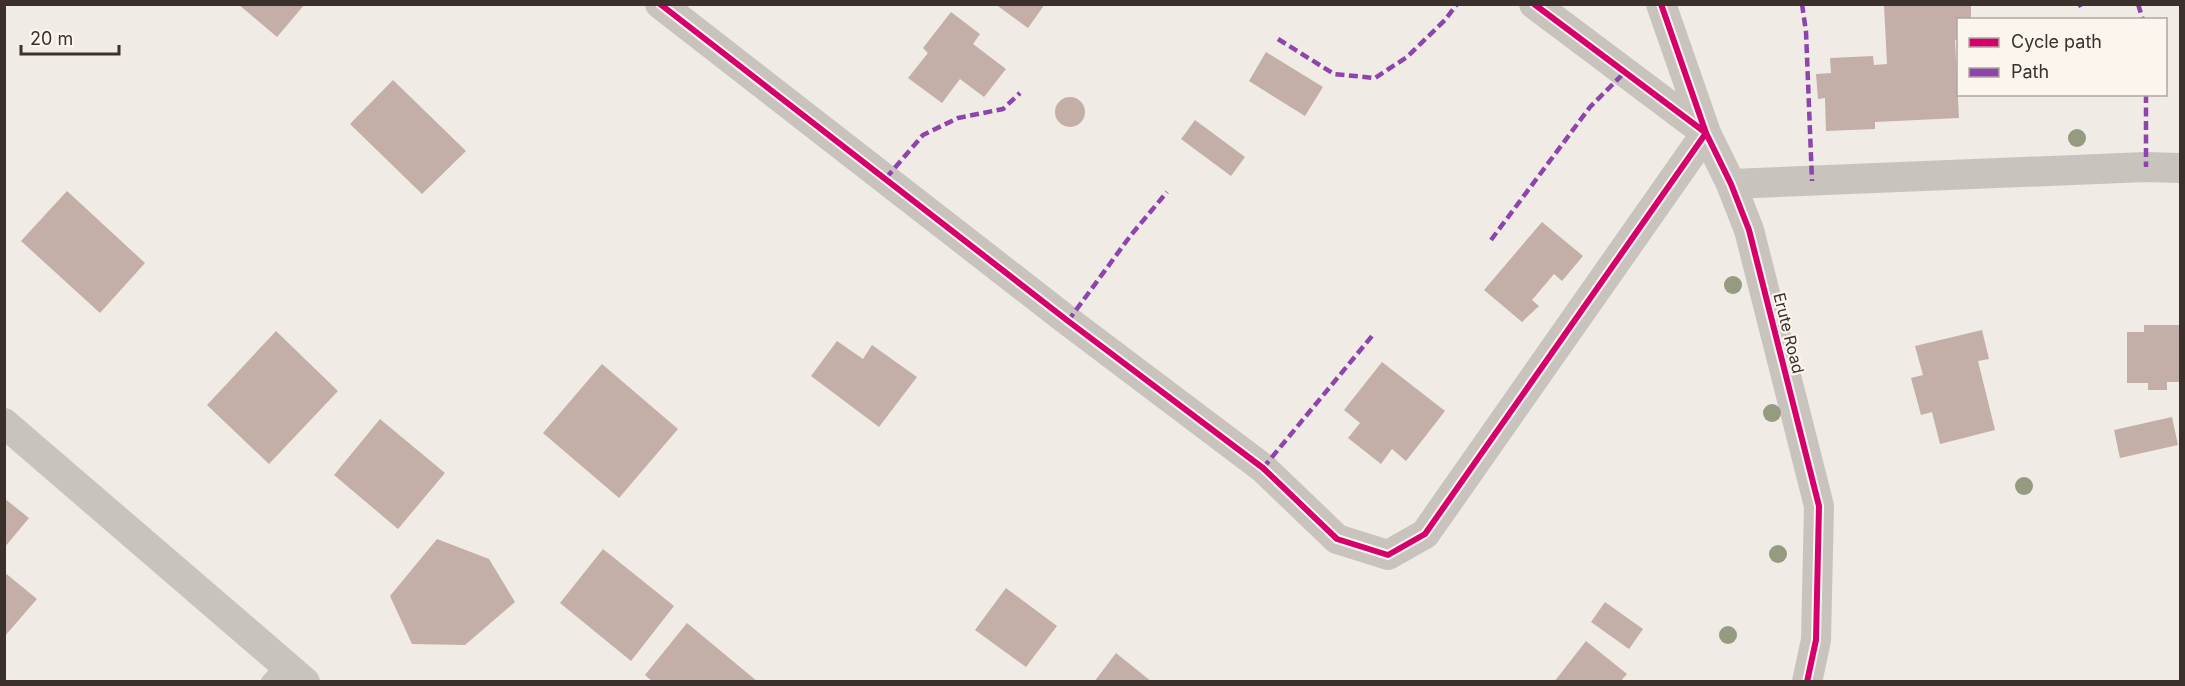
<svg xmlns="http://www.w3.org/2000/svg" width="2185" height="686" viewBox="0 0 2185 686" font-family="Inter,sans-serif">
<rect width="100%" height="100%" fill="#f0ebe5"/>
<path fill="#c3afa7" d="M238 4H305L277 37Z
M995 4H1045L1028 28Z
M1884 5H1971V20H1958V39L1955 40 1959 118 1875 122V129L1826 131 1825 98 1818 99 1816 74 1831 73 1830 58 1873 56 1874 65 1887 64Z
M951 12 980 34 973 44 1006 69 984 97 960 79 942 103 908 78 928 53 923 48Z
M1266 52 1323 87 1305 116 1249 81Z
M393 80 466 151 422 194 350 124Z
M1055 112a15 15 0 1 1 30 0a15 15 0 1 1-30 0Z
M1195 120 1245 157 1231 176 1181 139Z
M67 191 145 263 100 313 21 241Z
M1542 222 1583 256 1562 281 1554 274 1532 300 1539 306 1522 322 1484 290Z
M2144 325H2180V382H2167V390H2148V383H2127V332H2144Z
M1982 330 1989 359 1978 361 1995 430 1940 444 1932 412 1921 415 1911 378 1923 375 1915 346Z
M276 331 338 391 269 464 207 405Z
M837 341 863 359 872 345 917 377 879 427 811 376Z
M1382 362 1445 411 1406 461 1392 449 1381 464 1348 438 1360 423 1344 410Z
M602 364 678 429 619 498 543 433Z
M2172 417 2178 445 2120 458 2114 430Z
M380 419 445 473 398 529 334 475Z
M4 498 29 518 4 548Z
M437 539 489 559 515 602 465 645 412 644 390 596Z
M603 549 674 606 631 661 560 603Z
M4 572 37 599 4 637Z
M1006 588 1057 626 1026 667 975 630Z
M1605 602 1643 629 1629 649 1591 622Z
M687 623 758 682H653L645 675Z
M1586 641 1627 674 1620 682H1554Z
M1116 653 1152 682H1094Z"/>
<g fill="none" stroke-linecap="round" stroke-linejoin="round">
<path stroke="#c9c3be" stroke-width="15" d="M268 682 284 664"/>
<path stroke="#c9c3be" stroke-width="30" d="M660 4 1068 321 1263 468 1337 539 1388 555 1425 534 1706 133 1534 4
M1661 4 1706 133 1731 184 1749 230 1819 506 1816 640 1807 682
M1731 184 2146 167 2180 168
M4 423 305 682"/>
<path stroke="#8e44ad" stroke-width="4.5" stroke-dasharray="9 4.5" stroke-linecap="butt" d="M1802 4 1806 32 1812 181
M2138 4 2143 20
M2078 6 2082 4
M1278 39 1334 74 1375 78 1407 57 1445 20 1457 4
M2146 94V167
M886 178 923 135 958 118 1003 109 1020 93
M1491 240 1590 107 1625 72
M1068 321 1131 235 1167 192
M1263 468 1372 336"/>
<g stroke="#fbf5ee" stroke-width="10">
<path id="cycleway" d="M660 4 1068 321 1263 468 1337 539 1388 555 1425 534 1706 133 1534 4
M1661 4 1706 133 1731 184 1749 230 1819 506 1816 640 1807 682"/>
</g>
<use href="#cycleway" stroke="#d6006c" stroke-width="6"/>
</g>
<g fill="#959b80">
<circle cx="2077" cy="138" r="9"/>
<circle cx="1733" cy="285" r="9"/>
<circle cx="1772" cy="413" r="9"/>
<circle cx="2024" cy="486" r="9"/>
<circle cx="1778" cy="554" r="9"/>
<circle cx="1728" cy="635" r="9"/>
</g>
<g text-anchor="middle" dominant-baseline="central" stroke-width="4.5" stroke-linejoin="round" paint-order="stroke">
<g font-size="16" fill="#3b302b" stroke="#fbf5ee">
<text transform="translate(1789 333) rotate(76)">Erute Road</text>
</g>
</g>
<rect width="2185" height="686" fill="none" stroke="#3b302b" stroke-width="12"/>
<rect x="1957" y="18" width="210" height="78" fill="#fbf5ee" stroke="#aea6a0" stroke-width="1.5"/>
<rect x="1969" y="38" width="30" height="9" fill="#d6006c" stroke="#aea6a0" stroke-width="1.5"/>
<text x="2011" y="48" font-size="18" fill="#3b302b">Cycle path</text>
<rect x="1969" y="68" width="30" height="9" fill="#8e44ad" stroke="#aea6a0" stroke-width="1.5"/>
<text x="2011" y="78" font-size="18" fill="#3b302b">Path</text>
<path d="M21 45v9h98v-9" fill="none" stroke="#3b302b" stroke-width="3"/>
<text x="30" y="45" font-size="18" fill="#3b302b" stroke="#fbf5ee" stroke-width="4.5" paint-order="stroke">20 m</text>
</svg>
